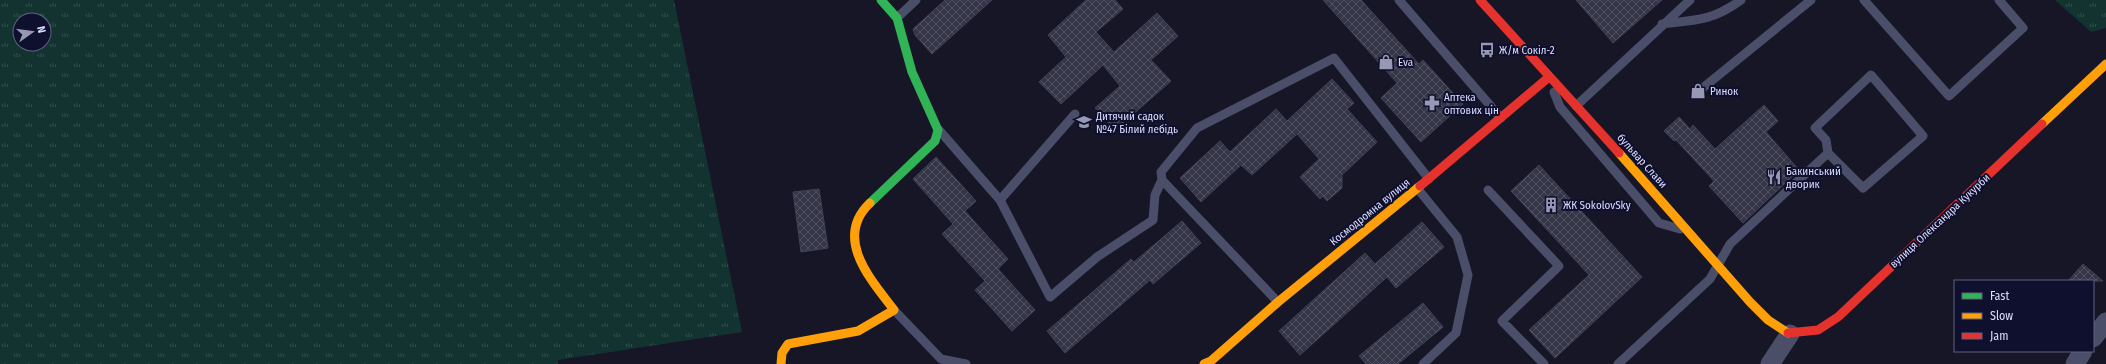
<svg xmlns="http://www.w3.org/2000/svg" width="2106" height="364" viewBox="0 0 2106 364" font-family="'Fira Sans Condensed',sans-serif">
<defs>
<pattern id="grass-tufts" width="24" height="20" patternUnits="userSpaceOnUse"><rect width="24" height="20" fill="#12332f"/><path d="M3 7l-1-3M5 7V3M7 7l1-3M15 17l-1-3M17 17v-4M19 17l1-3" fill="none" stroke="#34504e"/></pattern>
<pattern id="building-cross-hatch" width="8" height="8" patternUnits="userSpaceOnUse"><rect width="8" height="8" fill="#353548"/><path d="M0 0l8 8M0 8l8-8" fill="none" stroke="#525263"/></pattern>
</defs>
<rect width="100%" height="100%" fill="#161627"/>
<path fill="url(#grass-tufts)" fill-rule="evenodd" d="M0 0H674L742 332 558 360V364H0ZM20 20H44V44H20Z
M2055 0H2106V28L2091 32Z"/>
<path fill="url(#building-cross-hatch)" stroke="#41415a" d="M945 0H992L932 54 915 35 913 29Z
M1086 0H1115L1123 9 1096 32 1114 52 1157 13 1178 36 1151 60 1171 81 1115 130 1095 108 1120 86 1103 65 1061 104 1039 82 1066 57 1048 35Z
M1323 0H1361L1419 64 1423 60 1463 104 1421 142 1381 98 1397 83Z
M1576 0H1662L1613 43Z
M1332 79 1354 103 1347 109 1377 142 1342 175V188L1327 201 1323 196 1320 199 1300 177 1319 159 1297 134 1252 175 1241 165 1201 202 1180 178 1220 141 1230 152 1276 109 1287 121Z
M1764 105 1778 121 1766 132 1799 170 1743 223 1709 186 1714 181 1676 140 1674 141 1664 131 1679 117 1690 129 1693 125 1715 149Z
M936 157 976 201 965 211 1008 259 998 269 1035 310 1012 331 975 290 985 281 942 234 953 224 913 179Z
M1539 165 1642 277 1555 358 1529 330 1589 275 1511 191Z
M819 189 828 248 801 252 793 192Z
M1182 221 1201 243 1153 284 1150 280 1065 353 1047 331 1131 259 1134 262Z
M1422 222 1444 247 1396 288 1387 277 1300 355 1279 331 1365 253 1375 264Z
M2083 264 2103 281H2068Z
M1423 303 1443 327 1398 364H1366L1359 356Z"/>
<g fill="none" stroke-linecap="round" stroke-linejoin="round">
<path stroke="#4b4e68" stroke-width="9" d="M1399 0 1501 118
M1864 0 1949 96 2023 28 1999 0
M897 18 916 0
M1662 24C1696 20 1712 21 1741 0
M1871 75 1923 136 1863 188 1828 153 1826 140 1815 128Z
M1699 91 1811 0
M1554 92 1560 107 1659 223 1680 229
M1576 106 1690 0
M939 130 1000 200 1050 297 1097 257 1153 220 1155 195 1162 180
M1417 188 1457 237 1468 275 1456 333 1423 364
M1488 190 1559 266 1502 321 1544 364
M1000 200 1075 114
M1278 302 1162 180 1161 172 1197 128 1334 58 1429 179
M894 310 941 359 966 364
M1618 364 1710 279 1730 244 1828 153"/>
<path stroke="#4b4e68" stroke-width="19" d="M2093 338 2106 322
M1770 364 1790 334
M2075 364 2083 351"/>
<path stroke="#30b455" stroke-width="9" d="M870 203 935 141 938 130 912 72 897 18 881 0"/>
<path stroke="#ff9f0a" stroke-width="9" d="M2042 124 2106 64
M1619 153 1750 302 1768 320 1788 333
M781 364 782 353 788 344 858 331 894 310C871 280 833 238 870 203
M1204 364 1211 361 1278 302 1420 186"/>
<path stroke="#e5322d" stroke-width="9" d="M1480 0 1619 153
M1420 186 1549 77
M1788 333 1818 330 1838 317 2042 124"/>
</g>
<defs>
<g id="bus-bare" transform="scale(1.2)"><path d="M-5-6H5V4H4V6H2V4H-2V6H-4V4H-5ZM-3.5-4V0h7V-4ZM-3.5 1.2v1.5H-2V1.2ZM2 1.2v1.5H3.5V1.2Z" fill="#9798b3" stroke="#0f0f2e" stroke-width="2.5" paint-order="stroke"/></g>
<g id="shop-bare" transform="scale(1.2)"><path d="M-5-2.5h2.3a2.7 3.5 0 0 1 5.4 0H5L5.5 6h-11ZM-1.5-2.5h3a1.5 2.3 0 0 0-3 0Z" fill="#9798b3" stroke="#0f0f2e" stroke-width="2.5" paint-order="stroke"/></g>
<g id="pharmacy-bare" transform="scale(1.2)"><path d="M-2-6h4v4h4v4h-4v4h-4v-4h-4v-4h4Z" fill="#9798b3" stroke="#0f0f2e" stroke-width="2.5" paint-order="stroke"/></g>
<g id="school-bare" transform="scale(1.2)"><path d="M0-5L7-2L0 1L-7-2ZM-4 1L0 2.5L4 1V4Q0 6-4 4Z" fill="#9798b3" stroke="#0f0f2e" stroke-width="2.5" paint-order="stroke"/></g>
<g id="restaurant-bare" transform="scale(1.2)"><path d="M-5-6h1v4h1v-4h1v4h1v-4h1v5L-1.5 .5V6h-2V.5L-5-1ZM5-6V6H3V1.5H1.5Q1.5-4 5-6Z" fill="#9798b3" stroke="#0f0f2e" stroke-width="2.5" paint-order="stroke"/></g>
<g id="building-bare" transform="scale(1.2)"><path d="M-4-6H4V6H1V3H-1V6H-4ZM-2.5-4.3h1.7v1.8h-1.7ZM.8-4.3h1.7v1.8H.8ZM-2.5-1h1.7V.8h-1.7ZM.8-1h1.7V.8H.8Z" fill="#9798b3" stroke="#0f0f2e" stroke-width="2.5" paint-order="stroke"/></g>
</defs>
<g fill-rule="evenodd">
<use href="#bus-bare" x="1487" y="50"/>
<use href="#shop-bare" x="1386" y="62"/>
<use href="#shop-bare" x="1698" y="91"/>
<use href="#pharmacy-bare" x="1432" y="103"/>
<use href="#school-bare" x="1084" y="122"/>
<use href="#restaurant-bare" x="1774" y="177"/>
<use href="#building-bare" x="1551" y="205"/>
</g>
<g text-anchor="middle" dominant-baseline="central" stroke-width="4" stroke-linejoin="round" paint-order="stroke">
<g font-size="11" fill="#dcdeff" stroke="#0f0f2e" text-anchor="start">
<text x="1499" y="50">Ж/м Сокіл-2</text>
<text x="1398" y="62">Eva</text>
<text x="1710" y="91">Ринок</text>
<text x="1444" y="97">Аптека<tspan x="1444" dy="13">оптових цін</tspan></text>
<text x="1096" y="116">Дитячий садок<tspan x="1096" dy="13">№47 Білий лебідь</tspan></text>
<text x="1786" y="171">Бакинський<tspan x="1786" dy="13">дворик</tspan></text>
<text x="1563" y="205">ЖК SokolovSky</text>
</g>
<g font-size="11" fill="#dcdeff" stroke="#0f0f2e">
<text transform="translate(1642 161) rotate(48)">бульвар Слави</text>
<text transform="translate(1370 212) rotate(-39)">Космодромна вулиця</text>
<text transform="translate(1940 221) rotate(-43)">вулиця Олександра Кукурби</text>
</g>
</g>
<rect x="1954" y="280" width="140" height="72" fill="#0f0f2e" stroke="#616282"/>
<rect x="1962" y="293" width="20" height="6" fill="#30b455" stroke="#616282"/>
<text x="1990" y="300" font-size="12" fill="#dcdeff">Fast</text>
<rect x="1962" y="313" width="20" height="6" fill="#ff9f0a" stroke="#616282"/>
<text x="1990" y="320" font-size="12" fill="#dcdeff">Slow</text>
<rect x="1962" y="333" width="20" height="6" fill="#e5322d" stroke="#616282"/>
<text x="1990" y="340" font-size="12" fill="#dcdeff">Jam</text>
<g transform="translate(32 32) rotate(76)"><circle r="19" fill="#0f0f2e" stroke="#616282"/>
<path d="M0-3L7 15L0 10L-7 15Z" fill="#9798b3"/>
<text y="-6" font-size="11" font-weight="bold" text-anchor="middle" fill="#dcdeff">N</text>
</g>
</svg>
